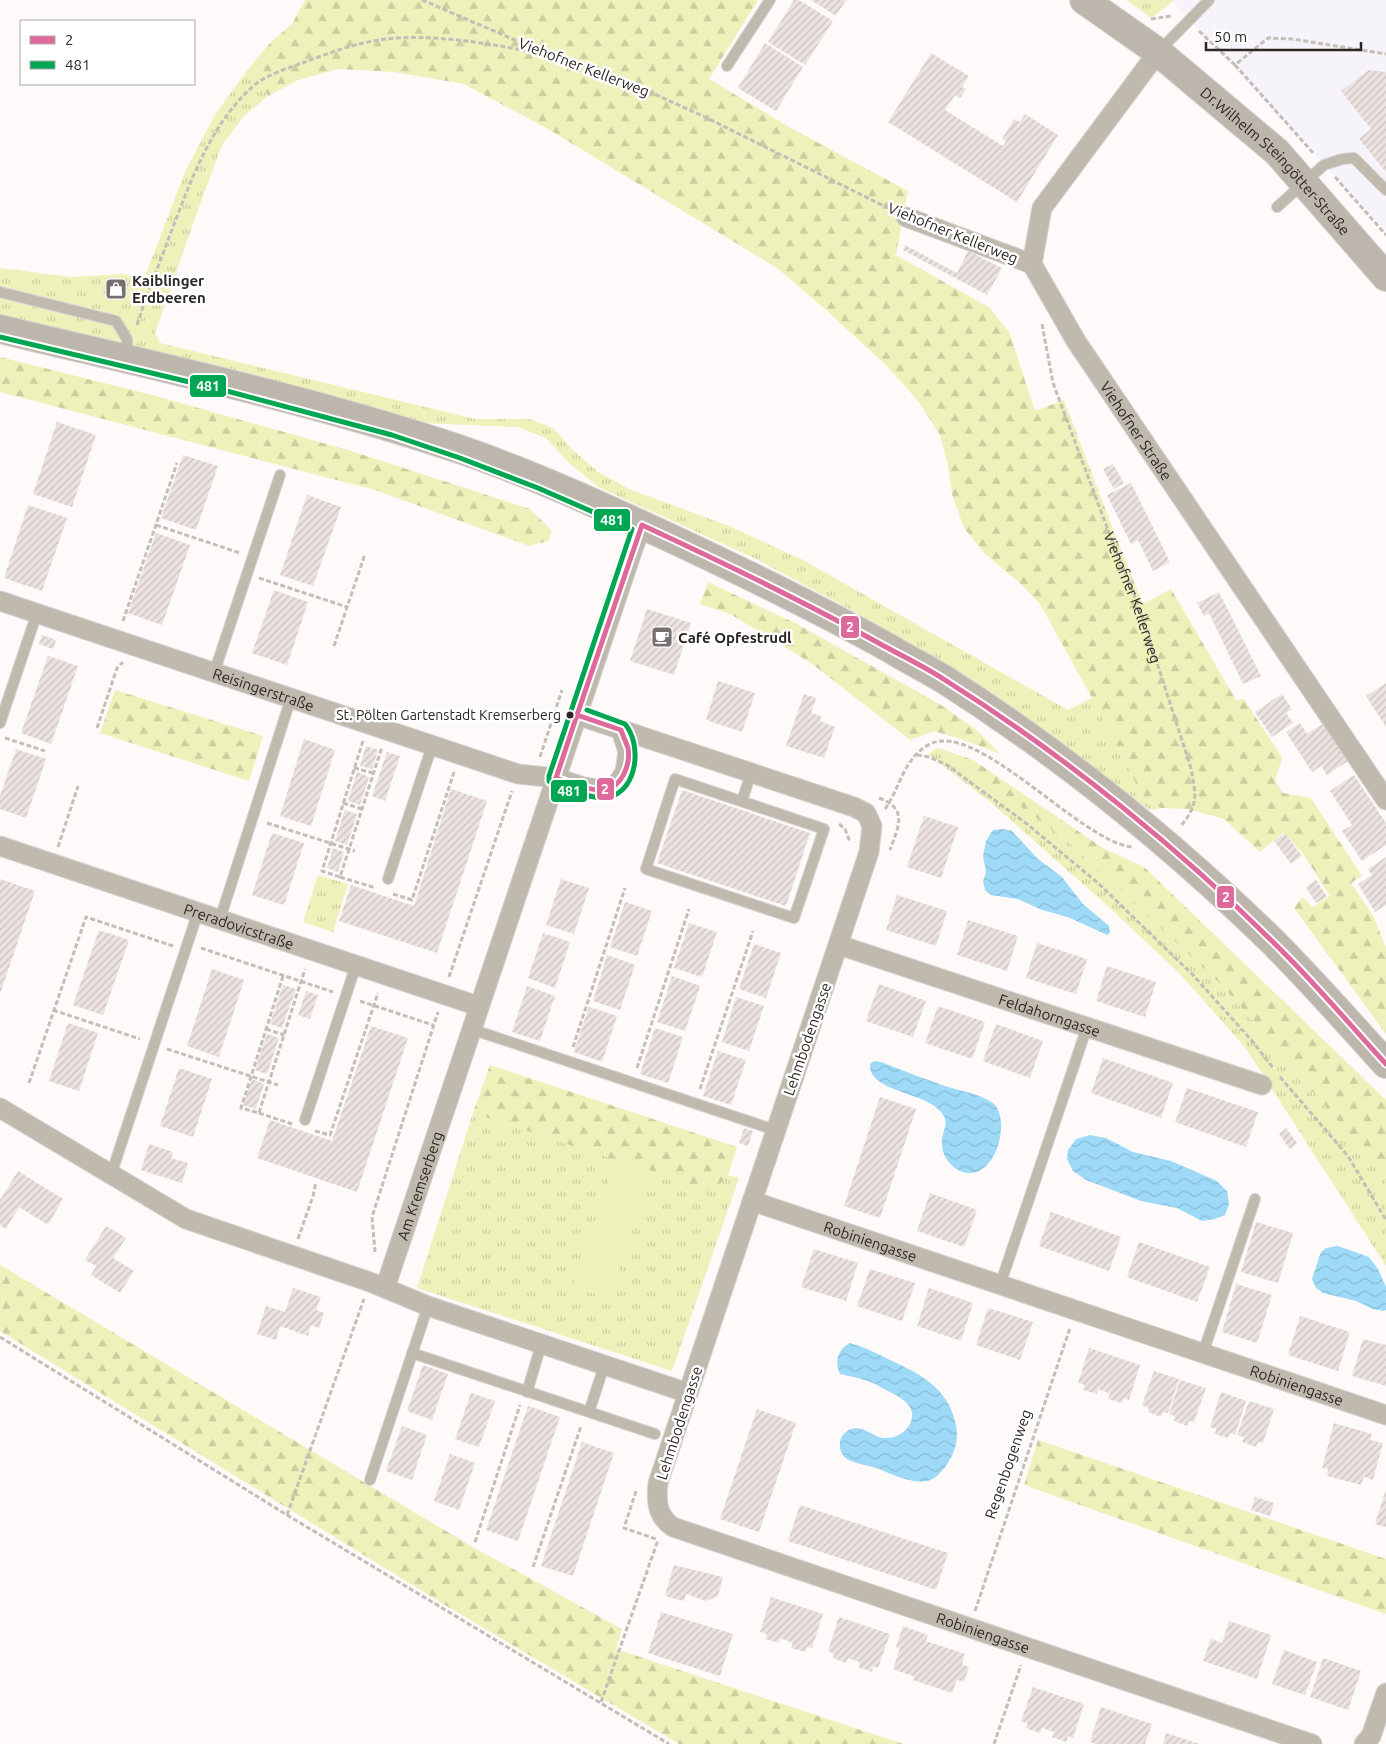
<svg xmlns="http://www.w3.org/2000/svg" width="1386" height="1744" viewBox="0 0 1386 1744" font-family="Ubuntu,sans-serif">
<defs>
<pattern id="grass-tufts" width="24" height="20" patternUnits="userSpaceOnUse" patternTransform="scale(1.25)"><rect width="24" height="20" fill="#eef1b9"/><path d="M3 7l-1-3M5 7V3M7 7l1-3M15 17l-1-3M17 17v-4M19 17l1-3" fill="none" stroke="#ccce9f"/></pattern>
<pattern id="forest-firs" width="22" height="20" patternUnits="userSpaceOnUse" patternTransform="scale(1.25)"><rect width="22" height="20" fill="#eef1b9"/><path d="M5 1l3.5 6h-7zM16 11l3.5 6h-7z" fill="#ccce9f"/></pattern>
<pattern id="water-waves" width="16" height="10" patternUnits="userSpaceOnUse" patternTransform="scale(1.25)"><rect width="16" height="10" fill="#9edaf8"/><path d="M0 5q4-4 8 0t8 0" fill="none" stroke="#88bbd4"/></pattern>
<pattern id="building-hatch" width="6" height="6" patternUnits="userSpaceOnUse" patternTransform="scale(1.25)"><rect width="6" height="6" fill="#ece2df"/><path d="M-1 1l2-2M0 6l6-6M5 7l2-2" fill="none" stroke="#cbc2bf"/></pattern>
</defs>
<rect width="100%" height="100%" fill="#fdfaf9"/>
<path fill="#f6f3fb" d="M1175 0H1386V231L1173 2Z"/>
<path fill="url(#grass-tufts)" d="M1127 0H1175L1151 18Z
M249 68 268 96 243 117 222 145 200 204 155 333 160 343 475 419H529L553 428 573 450 598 472 629 489 729 526 801 559 1068 710 1092 698 1143 797 1161 808 1150 810 1046 735 948 669 857 613 754 558 598 487 567 461 546 438 518 427 424 423 324 395 0 318V268L71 277 123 274 144 279 185 172 216 113Z
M938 748 1063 837 1223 986 1386 1178V1266L1245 1047 1181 975 1112 910 994 805 928 754Z
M318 875 348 884 333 932 303 922Z
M473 1113 713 1191 728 1175 739 1178 672 1371 417 1288Z"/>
<path fill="url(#forest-firs)" d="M305 0H758L709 79 789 127 908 191 896 255 990 308 1009 332 1035 411 1064 400 1119 545 1143 604 1171 589 1236 700 1244 699 1282 758 1275 781 1283 793 1311 798 1362 876 1351 883 1373 916 1386 947V1034L1294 908 1302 897 1313 907 1330 896 1304 855 1284 832 1260 852 1224 819 1187 809 1161 808 1143 797 1092 698 1040 604 1021 584 985 554 964 528 952 494 948 465 940 435 919 402 887 366 826 310 777 268 548 129 464 84 394 72 338 69 298 80 268 96 249 68 270 43 292 24Z
M0 357 152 395 348 450 530 509 552 531 548 541 529 546 375 490 0 392Z
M708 582 795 623 941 705 974 728 1001 754 961 739 933 731 910 740 811 663 730 614 700 604Z
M115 690 263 736 249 781 100 733Z
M938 748 973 760 1103 848 1144 867 1386 1100V1178L1223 986 1063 837Z
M490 1065 737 1147 728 1175 713 1192 473 1113Z
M0 1265 471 1546 622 1629 616 1649 903 1744H679L440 1602 0 1331Z
M1038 1440 1386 1559V1614L1024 1485Z"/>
<path fill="#eef1b9" d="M616 1159 652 1171 609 1299 573 1286Z"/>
<path fill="url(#water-waves)" d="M1003 829 1012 831 1038 859 1062 877 1083 904 1109 926 1110 933 1107 935 1068 917 1042 910 1018 899 991 895 985 890 983 881 986 872 983 856 986 841 993 830Z
M874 1061 881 1062C902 1070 922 1078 942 1085 956 1090 984 1094 995 1105 1011 1124 994 1182 963 1172 951 1168 942 1156 942 1144 941 1129 953 1123 938 1109 922 1092 868 1091 870 1064Z
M1090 1135 1106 1138 1133 1152 1171 1161 1217 1181 1227 1191 1229 1204 1225 1215 1215 1219 1202 1221 1177 1208 1141 1201 1086 1180 1073 1171 1067 1159 1068 1150 1076 1139Z
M1338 1246 1369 1257 1378 1269 1386 1287V1310L1384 1311 1373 1309 1356 1301 1323 1293 1316 1288 1312 1279 1321 1252 1326 1248Z
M850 1343C864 1347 876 1353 888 1359 920 1374 948 1387 956 1425 960 1444 951 1463 937 1476 921 1490 893 1474 876 1468 868 1465 855 1464 847 1459 842 1456 839 1449 840 1443 840 1437 845 1431 851 1429 863 1425 872 1436 883 1438 897 1439 912 1430 912 1415 913 1400 888 1392 877 1385 866 1379 853 1377 840 1374 834 1362 838 1349 850 1343Z"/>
<path fill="url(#building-hatch)" d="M794 0H799L833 21 805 65 768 42Z
M811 0H846L836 16Z
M765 43 803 67 776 111 738 88Z
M931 53 969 76 962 87 966 89 960 98 955 95 945 110 1003 146 1006 141 1002 139 1014 119 1020 122 1025 114 1058 135 1017 202 888 122Z
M1369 70 1386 72V172L1359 139 1371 129 1341 91Z
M905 245 957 273 968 251 1002 268 987 295 903 250Z
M108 277 129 283 124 300 103 294Z
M57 422 96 435 72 507 33 494Z
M183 455 218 466 196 530 161 518Z
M1113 464 1124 483 1114 489 1103 469Z
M1131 483 1170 562 1153 571 1138 540 1131 544 1107 495Z
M307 495 341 507 313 586 280 575Z
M28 505 67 518 42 591 4 578Z
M156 533 190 545 162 625 128 613Z
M274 590 308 602 287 665 252 653Z
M1219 592 1261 676 1243 684 1209 613 1204 616 1197 603Z
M647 609 691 623 674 675 630 661Z
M42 635 56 640 53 649 39 644Z
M48 656 78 666 51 744 21 733Z
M718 681 755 693 742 732 706 720Z
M1386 683V727L1366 696Z
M804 694 816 698 811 713 821 716 820 721 835 727 824 758 786 746Z
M1282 694 1292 709 1286 713 1293 723 1272 737 1255 712Z
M1300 723 1307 734 1324 723 1348 761 1327 775 1321 766 1312 772 1286 732Z
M304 739 335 750 311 826 280 816Z
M366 746 378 750 372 769 360 766Z
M16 749 46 759 26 818 0 809V796Z
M387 752 400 756 385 801 372 796Z
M357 772 369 777 360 805 348 801Z
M1354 775 1386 823V845L1362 861 1342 831 1352 825 1330 791Z
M451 789 487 801 437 953 339 921 351 885 414 906Z
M682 790 810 833 786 906 657 863Z
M345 810 357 814 347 845 335 841Z
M924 816 958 827 941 878 907 867Z
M272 833 304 843 284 905 252 895Z
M1285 833 1302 856 1291 864 1274 841Z
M333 848 344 852 338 872 327 868Z
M1386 857V905L1375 912 1358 884 1372 875 1368 869Z
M0 879 35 891 0 994Z
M561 879 589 888 574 934 546 925Z
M1316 880 1327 897 1316 903 1306 887Z
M897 895 947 911 936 946 886 930Z
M625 902 652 911 637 956 610 947Z
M968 920 1018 936 1007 971 957 955Z
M689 923 717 932 702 977 674 968Z
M99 930 129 940 103 1015 73 1005Z
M543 933 570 942 555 988 528 978Z
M1037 943 1087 959 1076 994 1026 978Z
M754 944 781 953 766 998 739 989Z
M607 955 635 965 620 1010 593 1001Z
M1107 966 1156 982 1145 1017 1096 1001Z
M212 969 244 980 219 1057 187 1046Z
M672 976 700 986 685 1031 657 1022Z
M879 984 926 1001 913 1037 866 1021Z
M283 985 296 989 282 1028 270 1024Z
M527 986 555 996 540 1041 512 1032Z
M306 991 318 995 310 1019 298 1015Z
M736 997 764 1006 749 1051 722 1042Z
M938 1006 985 1022 972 1059 925 1043Z
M589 1007 617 1016 602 1062 574 1052Z
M68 1023 98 1033 79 1091 49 1081Z
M996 1024 1043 1041 1030 1078 983 1061Z
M371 1026 408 1038 357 1192 257 1158 270 1120 332 1141Z
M655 1028 683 1037 668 1083 640 1074Z
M267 1034 279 1038 267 1074 255 1070Z
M718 1051 746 1060 731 1105 703 1096Z
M1103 1058 1173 1083 1161 1118 1091 1093Z
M179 1068 212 1079 193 1137 160 1126Z
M252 1079 264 1084 256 1109 243 1105Z
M1187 1088 1258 1112 1246 1147 1175 1122Z
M880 1097 916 1109 880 1218 844 1206Z
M744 1128 753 1131 748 1146 739 1143Z
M1286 1128 1297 1143 1290 1149 1279 1134Z
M149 1144 173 1152 171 1158 188 1163 182 1183 141 1170Z
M18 1171 63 1199 48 1225 19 1207 6 1229 0 1225V1200Z
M930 1193 977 1210 964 1247 917 1231Z
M1051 1212 1121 1237 1109 1271 1039 1246Z
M1256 1222 1293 1233 1278 1283 1241 1272Z
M106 1226 126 1238 113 1258 134 1271 120 1293 91 1275 96 1266 85 1260Z
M1139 1242 1210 1267 1197 1302 1127 1277Z
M814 1249 858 1263 846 1301 801 1287Z
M870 1269 915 1283 902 1321 857 1306Z
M1236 1284 1272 1295 1257 1343 1222 1332Z
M293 1288 321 1297 316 1310 324 1313 319 1328 311 1325 308 1336 280 1326 276 1340 257 1334 266 1306 285 1312Z
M929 1288 973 1303 961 1341 917 1326Z
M988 1308 1033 1322 1020 1360 976 1345Z
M1300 1316 1350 1332 1338 1371 1288 1355Z
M1363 1339 1386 1345V1386L1352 1376Z
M1089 1348 1140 1365 1129 1400 1124 1398 1122 1403 1108 1399 1110 1394 1104 1391 1098 1389 1097 1394 1083 1390 1085 1385 1078 1383Z
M423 1365 448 1374 432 1420 407 1411Z
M1154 1371 1179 1379 1168 1413 1163 1412 1161 1417 1148 1412 1149 1408 1142 1405Z
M1180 1380 1206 1388 1194 1422 1189 1421 1187 1426 1174 1421 1175 1416 1169 1414Z
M1221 1392 1246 1401 1235 1435 1230 1433 1228 1438 1215 1434 1216 1429 1210 1427Z
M471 1393 495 1401 479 1447 455 1439Z
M1249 1401 1274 1409 1263 1443 1258 1442 1256 1447 1242 1442 1244 1437 1237 1435Z
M528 1406 560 1417 518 1541 486 1530Z
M757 1409 796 1423 759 1532 720 1519Z
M1334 1423 1372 1434 1370 1440 1383 1443 1373 1480 1364 1477 1361 1485 1327 1476 1328 1469 1322 1468Z
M402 1426 427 1435 412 1480 386 1471Z
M582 1442 614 1453 573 1576 541 1566Z
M450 1454 475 1463 459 1510 434 1501Z
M1386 1489V1527L1375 1524Z
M1255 1497 1274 1503 1270 1516 1251 1510Z
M800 1505 948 1553 936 1590 788 1541Z
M674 1565 723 1577 718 1596 706 1601 686 1594 684 1601 665 1596Z
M771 1597 823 1614 812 1648 807 1647 805 1652 791 1648 793 1643 780 1638 779 1643 765 1639 767 1634 760 1632Z
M661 1612 733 1634 720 1676 648 1653Z
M839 1617 890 1634 878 1668 873 1666 872 1672 858 1667 860 1662 848 1658 846 1663 833 1658 834 1654 828 1651Z
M1229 1621 1271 1635 1257 1679 1203 1661 1211 1639 1222 1643Z
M903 1626 928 1635 926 1641 965 1654 962 1664 969 1667 964 1682 957 1680 952 1693 913 1680 915 1677 893 1669 900 1648 896 1647Z
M1284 1650 1317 1662 1305 1695 1272 1684Z
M1323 1658 1361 1671 1348 1710 1310 1697Z
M1033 1687 1084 1704 1073 1738 1068 1736 1066 1742 1052 1737 1054 1732 1042 1728 1040 1733 1026 1728 1028 1724 1021 1721Z
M1101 1707 1152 1724 1145 1744H1096L1090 1742Z
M1166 1733 1200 1744H1163Z"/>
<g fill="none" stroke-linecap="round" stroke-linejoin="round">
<g stroke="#d7d4d3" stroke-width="12">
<path id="service" d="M1159 51 1209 0
M727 66 770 0
M1277 207 1324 165 1342 159 1354 158 1386 190
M0 292 116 321 127 339V357
M214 673 280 475
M0 723 37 613
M675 779 824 829 794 918 646 869Z
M742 801 751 773
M388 879 432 746
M220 919 291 698
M471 1029 775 1130
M305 1120 356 965
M111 1175 198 912
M1000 1285 1087 1027
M412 1353 655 1434
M1203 1353 1255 1199
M527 1392 541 1345
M589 1412 604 1366
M370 1480 428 1306"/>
</g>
<g stroke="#d7d4d3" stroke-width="21">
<g id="minor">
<path id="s2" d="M1158 52 1042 208 1032 264 1076 341 1386 800"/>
<path d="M906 217 1032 264"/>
<path id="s3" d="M0 601 518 774 556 778 584 787 604 790 617 784 625 772 628 752 621 730"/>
<path id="s4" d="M577 715 854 807 866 813 872 826 869 852 658 1483C656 1502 657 1516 673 1527L1312 1744"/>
<path id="s5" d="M0 846 478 1006"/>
<path id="s6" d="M839 945 1262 1085"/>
<path d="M0 1108 186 1219 370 1282 428 1306 688 1393"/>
<path id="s7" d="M752 1201 1386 1415"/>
<path id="s8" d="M385 1288 633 549 642 525"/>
<path d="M1364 1744 1371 1736 1386 1693"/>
</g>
</g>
<g stroke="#d7d4d3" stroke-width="30">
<g id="secondary">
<path id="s9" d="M1084 0 1158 52 1277 152 1386 277"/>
<path d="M0 329C154 366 309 399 459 449 535 475 608 509 681 543 751 576 821 610 889 648 907 659 927 669 945 680 1061 754 1172 844 1271 940 1311 980 1348 1022 1386 1064"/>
</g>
</g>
<g stroke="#c3beb8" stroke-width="3" stroke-dasharray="5 2.5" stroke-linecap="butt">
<path d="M422 0 545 53"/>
<path d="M1151 19 1171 16"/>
<path d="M1199 31 1235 65 1268 38 1292 39 1386 54"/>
<path d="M550 55 617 77 705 117 890 209"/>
<path d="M1235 65 1314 154"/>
<path d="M1335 177 1386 235"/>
<path id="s1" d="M1042 324 1053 383 1114 546 1138 604 1191 768C1196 796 1199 804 1180 827"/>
<path d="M137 325C146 296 158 268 168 240 189 186 208 128 251 88 263 76 288 68 305 62 334 51 365 40 396 38 448 35 500 46 550 55"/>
<path d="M156 525 240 553"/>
<path d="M259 578 347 607"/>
<path d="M123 621 177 463"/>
<path d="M334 646 365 554"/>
<path d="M97 728 117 668 123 662"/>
<path d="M5 738 45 751"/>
<path d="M363 741 322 871 340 877 382 747"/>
<path d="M917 755 929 757 947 765 1027 824 1098 883 1193 975 1253 1042 1273 1068"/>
<path d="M540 757 562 690"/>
<path d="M354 768 373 773"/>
<path d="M879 798C909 809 898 827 890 850"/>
<path d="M343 803 362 809"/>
<path d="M885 809C900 788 904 757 930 744 977 720 1081 842 1132 847"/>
<path d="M267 823 355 851"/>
<path d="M839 824 845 829 850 842"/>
<path d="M58 847 78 786"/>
<path d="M340 877 376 888"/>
<path d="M393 894 412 900 454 772"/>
<path d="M201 948 333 992"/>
<path d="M283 976 241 1108 259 1113 305 969"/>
<path d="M449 977 512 791"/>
<path d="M360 1001 433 1025"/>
<path d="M53 1010 140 1039"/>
<path d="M266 1029 284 1035"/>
<path d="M573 1047 625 888"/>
<path d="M167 1049 278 1085"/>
<path d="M637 1068 689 909"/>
<path d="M1280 1077 1348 1156 1386 1220"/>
<path d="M29 1083 86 917 173 946"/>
<path d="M700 1089 753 931"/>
<path d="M259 1113 292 1124"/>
<path d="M315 1131 330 1135 378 993"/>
<path d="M298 1239 313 1196 316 1182"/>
<path d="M375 1252 372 1217 438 1012"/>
<path d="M0 1337 287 1515 669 1744"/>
<path d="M636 1491 624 1528 656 1539"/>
<path d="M287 1515 364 1299"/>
<path d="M475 1542 520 1405"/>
<path d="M533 1567 581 1426"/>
<path d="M975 1611 1070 1328"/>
<path d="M601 1702 658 1540"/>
<path d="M994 1744 1021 1665"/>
</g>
<use href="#service" stroke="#bfb9ae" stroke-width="10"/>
<use href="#minor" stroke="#bfb9ae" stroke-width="19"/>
<use href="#secondary" stroke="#bdb6ac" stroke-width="28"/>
<g stroke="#fff" stroke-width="9">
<path id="bus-1" d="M642 525C724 563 805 602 884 646 904 657 925 667 945 680 1066 756 1185 853 1285 954 1320 989 1352 1027 1386 1064
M577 715 621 730C623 736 626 742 628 748 631 765 621 790 601 790 586 790 570 783 556 778Z
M577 715 642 525"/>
</g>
<g stroke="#fff" stroke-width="9">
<path id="bus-2" d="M0 337 223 390 392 435 460 458 538 488 632 529 571 711
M570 714 549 776V781C555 788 566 790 574 792 585 795 597 799 609 797 638 790 642 744 625 724L587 710"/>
</g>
<use href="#bus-1" stroke="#dd6a9b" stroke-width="5"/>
<use href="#bus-2" stroke="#00a651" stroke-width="5"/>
</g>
<defs>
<g id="shop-square" transform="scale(1.125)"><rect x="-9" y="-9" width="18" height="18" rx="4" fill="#75706f" stroke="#fff"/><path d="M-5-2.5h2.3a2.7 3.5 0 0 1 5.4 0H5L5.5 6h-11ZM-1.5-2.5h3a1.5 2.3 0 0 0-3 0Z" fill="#fff"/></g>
<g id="cafe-square" transform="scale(1.125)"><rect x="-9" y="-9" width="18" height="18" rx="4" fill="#75706f" stroke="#fff"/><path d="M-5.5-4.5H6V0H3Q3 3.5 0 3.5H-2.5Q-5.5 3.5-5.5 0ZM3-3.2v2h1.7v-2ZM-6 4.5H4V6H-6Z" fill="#fff"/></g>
</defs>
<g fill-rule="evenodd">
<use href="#shop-square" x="116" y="289"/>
<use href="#cafe-square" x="662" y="637"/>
</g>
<circle fill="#2c2624" stroke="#fff" stroke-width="2" cx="570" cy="715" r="4.5"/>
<g text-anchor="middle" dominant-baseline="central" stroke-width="5" stroke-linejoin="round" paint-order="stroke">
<g font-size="14" fill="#2c2624" stroke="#fff" text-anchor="end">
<text x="561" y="715">St. Pölten Gartenstadt Kremserberg</text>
</g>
<g font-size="15" fill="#2c2624" stroke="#fff">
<text transform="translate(584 67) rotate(21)">Viehofner Kellerweg</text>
<text stroke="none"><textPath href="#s9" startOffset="251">Dr.Wilhelm Steingötter-Straße</textPath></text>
<text transform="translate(953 233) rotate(22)">Viehofner Kellerweg</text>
<text stroke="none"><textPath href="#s2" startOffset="448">Viehofner Straße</textPath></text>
<text stroke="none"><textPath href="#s1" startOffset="289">Viehofner Kellerweg</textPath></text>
<text stroke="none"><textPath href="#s3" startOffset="278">Reisingerstraße</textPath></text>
<text stroke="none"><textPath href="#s5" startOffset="252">Preradovicstraße</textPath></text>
<text stroke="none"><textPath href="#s6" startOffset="222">Feldahorngasse</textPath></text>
<text transform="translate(807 1039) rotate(-71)">Lehmbodengasse</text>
<text stroke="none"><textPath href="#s8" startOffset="108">Am Kremserberg</textPath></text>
<text stroke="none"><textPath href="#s7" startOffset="125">Robiniengasse</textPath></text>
<text stroke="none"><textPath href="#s7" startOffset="575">Robiniengasse</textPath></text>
<text transform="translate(679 1423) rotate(-72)">Lehmbodengasse</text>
<text transform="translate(1008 1464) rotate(-71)">Regenbogenweg</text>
<text stroke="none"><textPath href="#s4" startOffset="1388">Robiniengasse</textPath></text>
</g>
<g font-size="15" font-weight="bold" fill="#2c2624" stroke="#fff" text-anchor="start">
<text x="132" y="280">Kaiblinger<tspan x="132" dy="17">Erdbeeren</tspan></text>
<text x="678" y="637">Café Opfestrudl</text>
</g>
</g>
<g stroke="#fff" stroke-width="2">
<rect x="189" y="374" width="38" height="24" rx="5" fill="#00a651"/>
<rect x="593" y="508" width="38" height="24" rx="5" fill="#00a651"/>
<rect x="840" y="615" width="20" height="24" rx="5" fill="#dd6a9b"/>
<rect x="596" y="777" width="19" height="24" rx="5" fill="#dd6a9b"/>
<rect x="550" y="779" width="38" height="24" rx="5" fill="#00a651"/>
<rect x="1216" y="885" width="19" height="24" rx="5" fill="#dd6a9b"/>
</g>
<g font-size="14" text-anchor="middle" font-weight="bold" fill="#fff">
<text x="208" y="391">481</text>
<text x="612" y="525">481</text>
<text x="850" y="632">2</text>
<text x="605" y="794">2</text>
<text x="569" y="796">481</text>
<text x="1226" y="902">2</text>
</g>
<rect x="20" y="20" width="175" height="65" fill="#ffffff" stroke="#aba8a7"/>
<rect x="30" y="36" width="25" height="8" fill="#dd6a9b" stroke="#aba8a7"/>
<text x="65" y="45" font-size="15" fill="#2c2624">2</text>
<rect x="30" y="61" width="25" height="8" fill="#00a651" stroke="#aba8a7"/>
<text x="65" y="70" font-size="15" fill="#2c2624">481</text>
<path d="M1206 42v8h155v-8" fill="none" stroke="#2c2624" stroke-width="2.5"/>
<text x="1214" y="42" font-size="15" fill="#2c2624" stroke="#ffffff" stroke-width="4" paint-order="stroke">50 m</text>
</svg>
